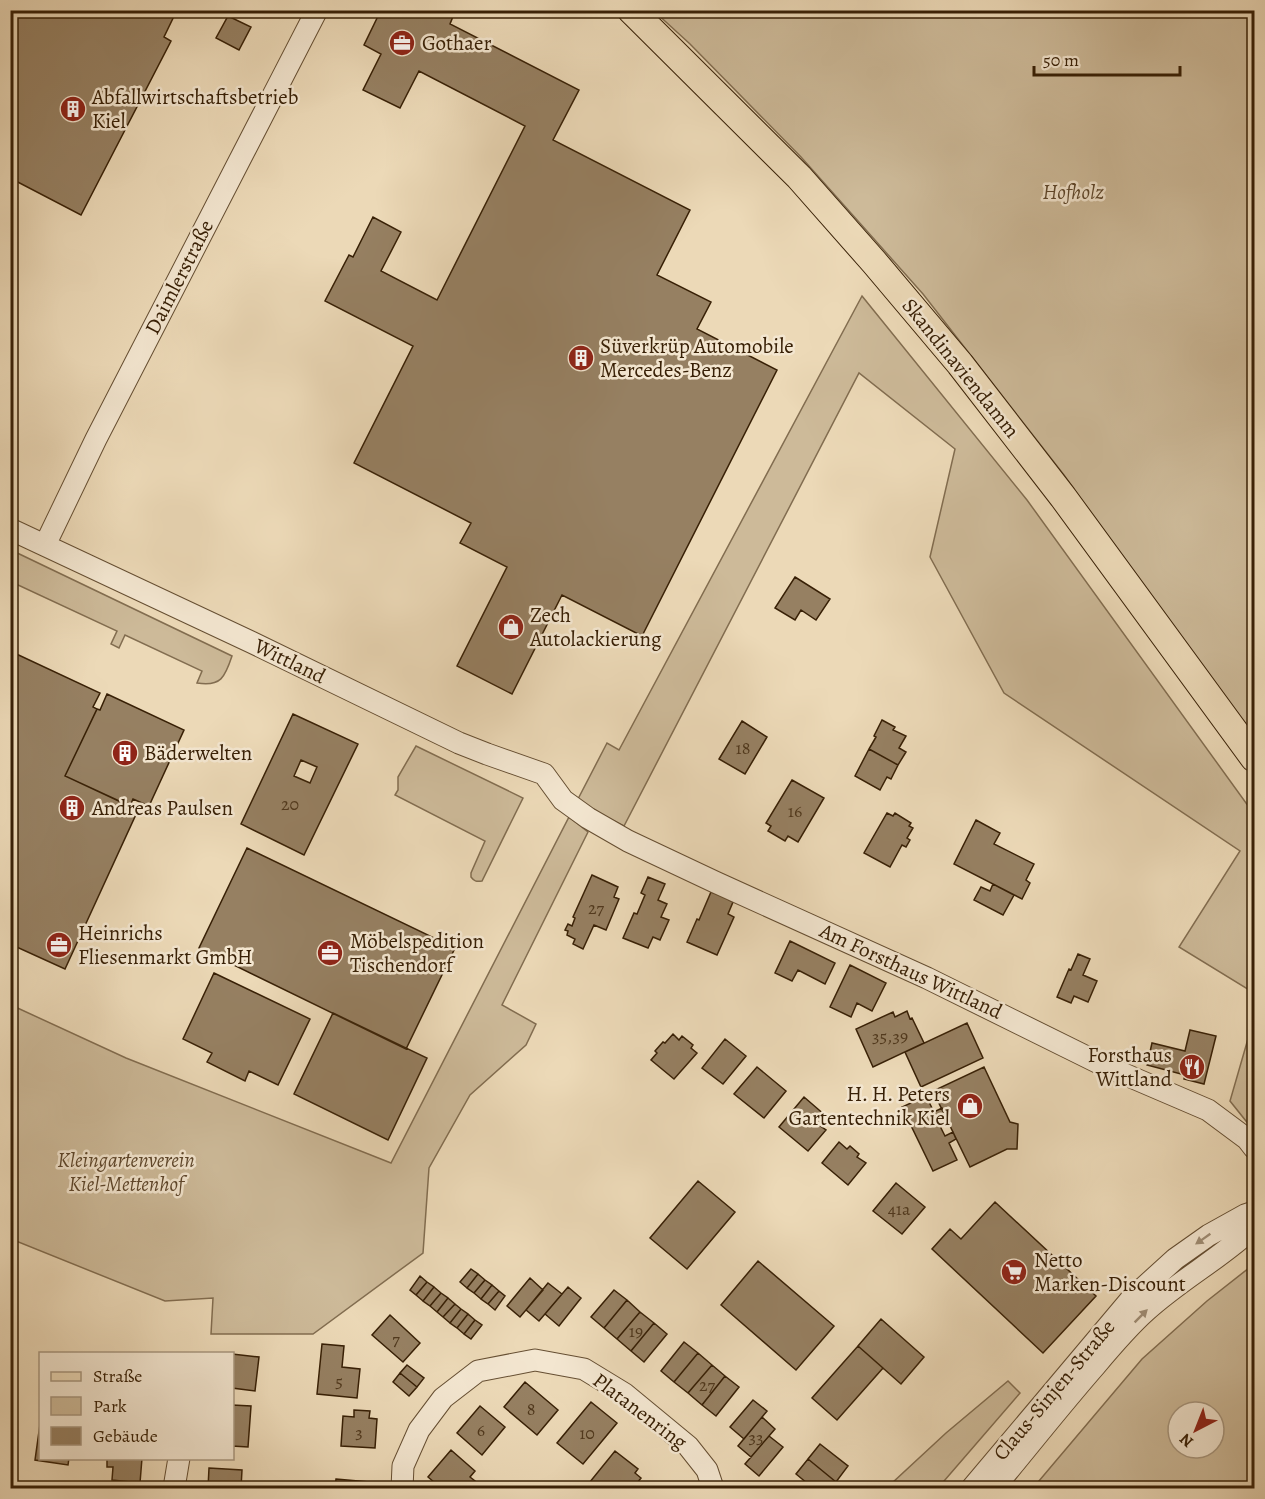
<svg xmlns="http://www.w3.org/2000/svg" width="1265" height="1499" viewBox="0 0 1265 1499" font-family="Alegreya,serif">
<rect width="100%" height="100%" fill="#ecd9b7"/>
<filter id="stains"><feTurbulence type="fractalNoise" baseFrequency=".00333" numOctaves="4"/><feColorMatrix values="0 0 0 0 .2 0 0 0 0 .09 0 0 0 0 .02 0 0 0 .5 -.17"/></filter>
<radialGradient id="worn" r=".72"><stop offset=".6" stop-color="#630" stop-opacity="0"/><stop offset="1" stop-color="#630" stop-opacity=".3"/></radialGradient>
<path fill="#cdba99" stroke="#826d50" stroke-width="1.5" fill-rule="evenodd" d="M654 11H1254V746L1064 475 923 294 801 157 690 44Z
M862 296 1027 500 1254 814V993L1179 947 1240 851 1004 693 930 557 955 449 859 373 624 826 596 812 578 799 607 743 619 750Z
M11 550 232 656C225 677 221 687 197 683L202 671 125 635 119 648 111 644 117 631 16 584 11 594Z
M416 746 523 798 482 881C476 882 474 881 471 877V873L485 841 395 795 398 790V777Z
M569 817 588 832 502 1005 536 1024 526 1045 470 1095 429 1168 423 1253 313 1334H211L213 1298 165 1301 11 1239V1005L126 1058 391 1163Z
M1254 1018V1131L1230 1101Z
M1254 1264V1488H1033L1142 1359 1207 1301ZM1178 1412H1214V1448H1178Z
M1008 1381 1020 1393 938 1488H896L891 1484 946 1433Z"/>
<path fill="#968062" stroke="#382006" stroke-width="1.5" fill-rule="evenodd" d="M10 10H177L164 37 171 41 81 215 10 178Z
M381 10H447L454 14 450 24 579 90 553 140 690 210 657 275 711 302 697 329 777 370 642 636 562 595 512 694 457 666 507 567 460 543 471 523 354 463 413 346 325 301 349 255 353 257 373 217 401 232 381 271 437 300 525 126 419 71 400 108 363 90 381 54 364 45Z
M228 16 251 27 239 50 216 38Z
M795 577 830 599 816 620 801 610 795 620 775 608Z
M10 651 100 693 93 707 97 709 65 776 138 810 65 969 10 944Z
M107 694 184 730 149 806 133 799 130 806 65 776 97 709 100 710Z
M293 714 358 744 304 855 241 824ZM301 760 317 767 310 783 294 776Z
M882 720 895 727 893 730 906 736 899 748 906 752 898 765 869 749 876 737 874 736Z
M742 721 767 737 745 774 719 759Z
M869 749 898 765 891 779 887 777 880 790 855 776Z
M792 780 824 798 798 842 788 836 785 841 768 831 771 826 766 823Z
M887 813 893 816 895 813 911 823 909 826 913 828 907 838 910 840 906 847 902 845 890 867 864 853Z
M976 820 1000 833 994 844 1034 864 1026 880 1030 883 1022 899 954 864Z
M247 848 455 948 406 1049 199 948Z
M592 875 618 887 614 897 619 899 606 930 594 925 583 949 573 944 575 939 567 935 568 931 565 930 568 924 572 926 575 918 573 917Z
M648 877 665 884 658 900 667 904 661 917 669 920 660 940 653 937 648 948 623 938 634 913 637 914 645 895 641 893Z
M993 884 1014 895 1003 915 974 900 981 887 990 891Z
M711 892 730 898 729 900 733 902 728 914 734 917 717 955 687 942 697 919 699 920Z
M790 941 835 963 825 984 798 970 792 981 775 973Z
M1078 954 1090 959 1083 975 1097 981 1088 1002 1074 996 1071 1003 1057 997 1069 969 1071 970Z
M850 965 886 983 872 1011 857 1003 851 1017 830 1007Z
M214 973 310 1019 278 1085 249 1071 245 1081 207 1062 212 1053 183 1039Z
M907 1011 910 1019 912 1018 924 1043 873 1067 856 1029 893 1012 895 1017Z
M333 1013 427 1058 388 1140 294 1094Z
M967 1023 983 1058 921 1087 905 1052Z
M1190 1030 1216 1036 1204 1084 1184 1079 1185 1075 1147 1065 1152 1043 1185 1051Z
M673 1034 679 1040 682 1036 693 1045 691 1048 697 1053 674 1079 651 1060 657 1053 655 1051 663 1042 665 1043Z
M725 1039 746 1056 723 1084 702 1068Z
M757 1067 786 1091 764 1118 734 1094Z
M984 1067 1010 1122 1018 1124 1017 1149H1007L970 1167 933 1091Z
M926 1096 934 1112 942 1108 945 1116 937 1120 945 1136 953 1132 956 1139 949 1143 957 1160 933 1171 902 1107Z
M804 1097 826 1116 819 1125 826 1130 808 1151 779 1127Z
M839 1142 847 1149 850 1146 859 1154 857 1157 866 1163 848 1185 822 1163Z
M698 1181 735 1212 687 1269 650 1238Z
M896 1183 925 1207 902 1234 873 1211Z
M995 1202 1096 1296 1043 1353 932 1249 950 1229 961 1239Z
M758 1261 834 1326 796 1370 721 1305Z
M471 1269 478 1274 467 1288 460 1282Z
M478 1274 485 1280 474 1293 467 1288Z
M420 1276 427 1282 416 1295 410 1290Z
M530 1278 543 1290 520 1317 507 1306Z
M485 1280 492 1285 481 1299 474 1293Z
M427 1282 434 1287 423 1301 416 1295Z
M548 1283 562 1294 539 1321 526 1310Z
M492 1285 499 1291 488 1304 481 1299Z
M434 1287 441 1293 430 1306 423 1301Z
M568 1287 581 1298 559 1326 545 1314Z
M614 1290 627 1300 604 1328 591 1317Z
M499 1291 505 1296 495 1310 488 1304Z
M441 1293 448 1298 437 1312 430 1306Z
M448 1298 455 1304 443 1317 437 1312Z
M627 1300 640 1312 617 1339 604 1328Z
M455 1304 461 1309 450 1323 443 1317Z
M461 1309 468 1314 457 1328 450 1323Z
M640 1312 654 1323 631 1351 617 1339Z
M468 1314 475 1320 464 1334 457 1328Z
M390 1315 420 1343 403 1362 372 1335Z
M881 1319 924 1357 901 1384 858 1346Z
M475 1320 482 1325 471 1339 464 1334Z
M654 1323 667 1334 644 1362 631 1351Z
M684 1342 698 1353 674 1382 661 1371Z
M322 1344 344 1346 342 1367 360 1369 357 1398 317 1394Z
M858 1346 883 1368 837 1420 812 1398Z
M698 1353 712 1365 688 1393 674 1382Z
M232 1354 259 1357 255 1391 232 1388Z
M407 1365 424 1378 417 1387 400 1373Z
M712 1365 725 1376 702 1405 688 1393Z
M400 1373 417 1387 409 1396 393 1382Z
M725 1376 739 1387 716 1416 702 1405Z
M525 1382 558 1410 537 1435 504 1407Z
M753 1400 767 1411 744 1439 730 1427Z
M591 1402 617 1423 583 1464 557 1443Z
M232 1405 251 1406 248 1447 232 1446Z
M480 1406 505 1427 482 1455 457 1433Z
M354 1410 370 1411 369 1418 377 1419 375 1448 341 1446 343 1416 354 1417Z
M762 1417 775 1429 751 1457 738 1446Z
M40 1424V1458H69L68 1465 35 1460Z
M769 1436 783 1447 759 1476 745 1464Z
M820 1444 848 1466 836 1482 808 1459Z
M451 1450 475 1471 470 1477 484 1488H441L428 1477Z
M615 1451 638 1469 635 1473 641 1478 633 1488H585Z
M107 1458H142L140 1483 112 1480 113 1467H107Z
M808 1459 836 1482 830 1488H813L796 1474Z
M209 1468 242 1470 241 1488H208Z
M336 1479 369 1482V1488H335Z"/>
<g fill="none" stroke-linecap="round" stroke-linejoin="round">
<g stroke="#654e32" stroke-width="23">
<path id="minor" d="M10 529 251 642 459 743 487 754 544 774 563 800 588 818 628 841 715 882 927 978 1103 1065 1208 1110 1247 1139 1254 1148
M45 545 96 439 317 10
M174 1488 179 1458
M402 1488 403 1466 419 1430 443 1398 478 1371 535 1360 584 1369 625 1394 688 1446 707 1470 713 1488
M972 1488 1131 1299 1175 1259 1209 1235 1245 1215 1254 1212
M994 1488C1028 1447 1061 1405 1096 1365 1112 1346 1128 1327 1146 1311 1180 1280 1221 1258 1254 1227"/>
</g>
<g stroke="#382006" stroke-width="29">
<path id="major" d="M631 10 799 177 874 262 960 364 1063 497 1254 758"/>
</g>
<use href="#minor" stroke="#f3e6d0" stroke-width="21"/>
<use href="#major" stroke="#ecd9b7" stroke-width="27"/>
</g>
<defs><path id="oneway-solid" d="M-6-.8H1V-3.2L6.5 0L1 3.2V.8H-6Z" transform="scale(1.5)"/></defs>
<g fill="#9f8d75">
<use href="#oneway-solid" transform="translate(1203 1239) rotate(145)"/>
<use href="#oneway-solid" transform="translate(1141 1316) rotate(-45)"/>
</g>
<defs>
<g id="office-disc" transform="scale(1.35)"><circle r="9.5" fill="#8f2418" stroke="#f3e6d0"/><path d="M-6-3h4V-5.5h4V-3h4V5H-6ZM-1-4.5V-3h2v-1.5ZM-6 0V1H6V0Z" fill="#fff"/></g>
<g id="building-disc" transform="scale(1.35)"><circle r="9.5" fill="#8f2418" stroke="#f3e6d0"/><path d="M-4-6H4V6H1V3H-1V6H-4ZM-2.5-4.3h1.7v1.8h-1.7ZM.8-4.3h1.7v1.8H.8ZM-2.5-1h1.7V.8h-1.7ZM.8-1h1.7V.8H.8Z" fill="#fff"/></g>
<g id="shop-disc" transform="scale(1.35)"><circle r="9.5" fill="#8f2418" stroke="#f3e6d0"/><path d="M-5-2.5h2.3a2.7 3.5 0 0 1 5.4 0H5L5.5 6h-11ZM-1.5-2.5h3a1.5 2.3 0 0 0-3 0Z" fill="#fff"/></g>
<g id="restaurant-disc" transform="scale(1.35)"><circle r="9.5" fill="#8f2418" stroke="#f3e6d0"/><path d="M-5-6h1v4h1v-4h1v4h1v-4h1v5L-1.5 .5V6h-2V.5L-5-1ZM5-6V6H3V1.5H1.5Q1.5-4 5-6Z" fill="#fff"/></g>
<g id="supermarket-disc" transform="scale(1.35)"><circle r="9.5" fill="#8f2418" stroke="#f3e6d0"/><path d="M-6-5.5h2.5l.6 2H6L4.5 2H-2.5L-4.4-4H-6ZM-1.5 3.2a1.3 1.3 0 1 0 .1 0ZM3 3.2a1.3 1.3 0 1 0 .1 0Z" fill="#fff"/></g>
</defs>
<g fill-rule="evenodd">
<use href="#office-disc" x="402" y="43"/>
<use href="#building-disc" x="73" y="109"/>
<use href="#building-disc" x="581" y="358"/>
<use href="#shop-disc" x="511" y="627"/>
<use href="#building-disc" x="125" y="753"/>
<use href="#building-disc" x="72" y="808"/>
<use href="#office-disc" x="59" y="945"/>
<use href="#office-disc" x="330" y="953"/>
<use href="#restaurant-disc" x="1192" y="1067"/>
<use href="#shop-disc" x="970" y="1106"/>
<use href="#supermarket-disc" x="1014" y="1272"/>
</g>
<g text-anchor="middle" dominant-baseline="central" stroke-width="5" stroke-linejoin="round" paint-order="stroke">
<g font-size="18" fill="#50381d">
<text x="743" y="748">18</text>
<text x="290" y="804">20</text>
<text x="795" y="811">16</text>
<text x="596" y="908">27</text>
<text x="890" y="1036">35,39</text>
<text x="899" y="1209">41a</text>
<text x="636" y="1331">19</text>
<text x="396" y="1339">7</text>
<text x="339" y="1381">5</text>
<text x="707" y="1385">27</text>
<text x="531" y="1409">8</text>
<text x="481" y="1430">6</text>
<text x="359" y="1432">3</text>
<text x="587" y="1433">10</text>
<text x="756" y="1437">33</text>
</g>
<g font-size="21" fill="#382006" stroke="#f3e6d0" text-anchor="start">
<text x="422" y="43">Gothaer</text>
<text x="92" y="97">Abfallwirtschaftsbetrieb<tspan x="92" dy="24">Kiel</tspan></text>
<text x="600" y="346">Süverkrüp Automobile<tspan x="600" dy="24">Mercedes-Benz</tspan></text>
<text x="530" y="615">Zech<tspan x="530" dy="24">Autolackierung</tspan></text>
<text x="144" y="753">Bäderwelten</text>
<text x="92" y="808">Andreas Paulsen</text>
<text x="78" y="933">Heinrichs<tspan x="78" dy="24">Fliesenmarkt GmbH</tspan></text>
<text x="350" y="941">Möbelspedition<tspan x="350" dy="24">Tischendorf</tspan></text>
<text x="1172" y="1055" text-anchor="end">Forsthaus<tspan x="1172" dy="24">Wittland</tspan></text>
<text x="950" y="1094" text-anchor="end">H. H. Peters<tspan x="950" dy="24">Gartentechnik Kiel</tspan></text>
<text x="1034" y="1260">Netto<tspan x="1034" dy="24">Marken-Discount</tspan></text>
</g>
<g font-size="21" font-style="italic" fill="#5d462b" stroke="#f3e6d0">
<text x="1073" y="192">Hofholz</text>
<text x="126" y="1160">Kleingartenverein<tspan x="126" dy="24">Kiel-Mettenhof</tspan></text>
</g>
<g font-size="21" fill="#382006" stroke="#f3e6d0">
<text transform="translate(179 277) rotate(-63)">Daimlerstraße</text>
<text transform="translate(961 368) rotate(51)">Skandinaviendamm</text>
<text transform="translate(290 661) rotate(26)">Wittland</text>
<text transform="translate(911 971) rotate(25)">Am Forsthaus Wittland</text>
<text transform="translate(1054 1390) rotate(-50)">Claus-Sinjen-Straße</text>
<text transform="translate(640 1411) rotate(37)">Platanenring</text>
</g>
</g>
<rect width="1265" height="1499" fill="none" stroke="#ecd9b7" stroke-width="36"/>
<rect x="12" y="12" width="1241" height="1475" fill="none" stroke="#382006" stroke-width="3"/>
<rect x="18" y="18" width="1229" height="1463" fill="none" stroke="#382006" stroke-width="1.5"/>
<rect x="39" y="1352" width="195" height="108" fill="#f3e6d0" stroke="#a8977f" stroke-width="1.5"/>
<rect x="51" y="1372" width="30" height="9" fill="#ecd9b7" stroke="#a8977f" stroke-width="1.5"/>
<text x="93" y="1382" font-size="18" fill="#382006">Straße</text>
<rect x="51" y="1397" width="30" height="18" fill="#cdba99" stroke="#a8977f" stroke-width="1.5"/>
<text x="93" y="1412" font-size="18" fill="#382006">Park</text>
<rect x="51" y="1427" width="30" height="18" fill="#968062" stroke="#a8977f" stroke-width="1.5"/>
<text x="93" y="1442" font-size="18" fill="#382006">Gebäude</text>
<g transform="translate(1196 1430) rotate(222)"><circle r="28" fill="#f3e6d0" stroke="#a8977f" stroke-width="1.5"/>
<path d="M0-4.5L10 22L0 15L-10 22Z" fill="#8f2418"/>
<text y="-9" font-size="16" font-weight="bold" text-anchor="middle" fill="#382006">N</text>
</g>
<path d="M1034 66v9h146v-9" fill="none" stroke="#382006" stroke-width="3"/>
<text x="1043" y="66" font-size="18" fill="#382006" stroke="#f3e6d0" stroke-width="4.5" paint-order="stroke">50 m</text>
<rect width="100%" height="100%" filter="url(#stains)"/>
<rect width="100%" height="100%" fill="url(#worn)"/>
</svg>
